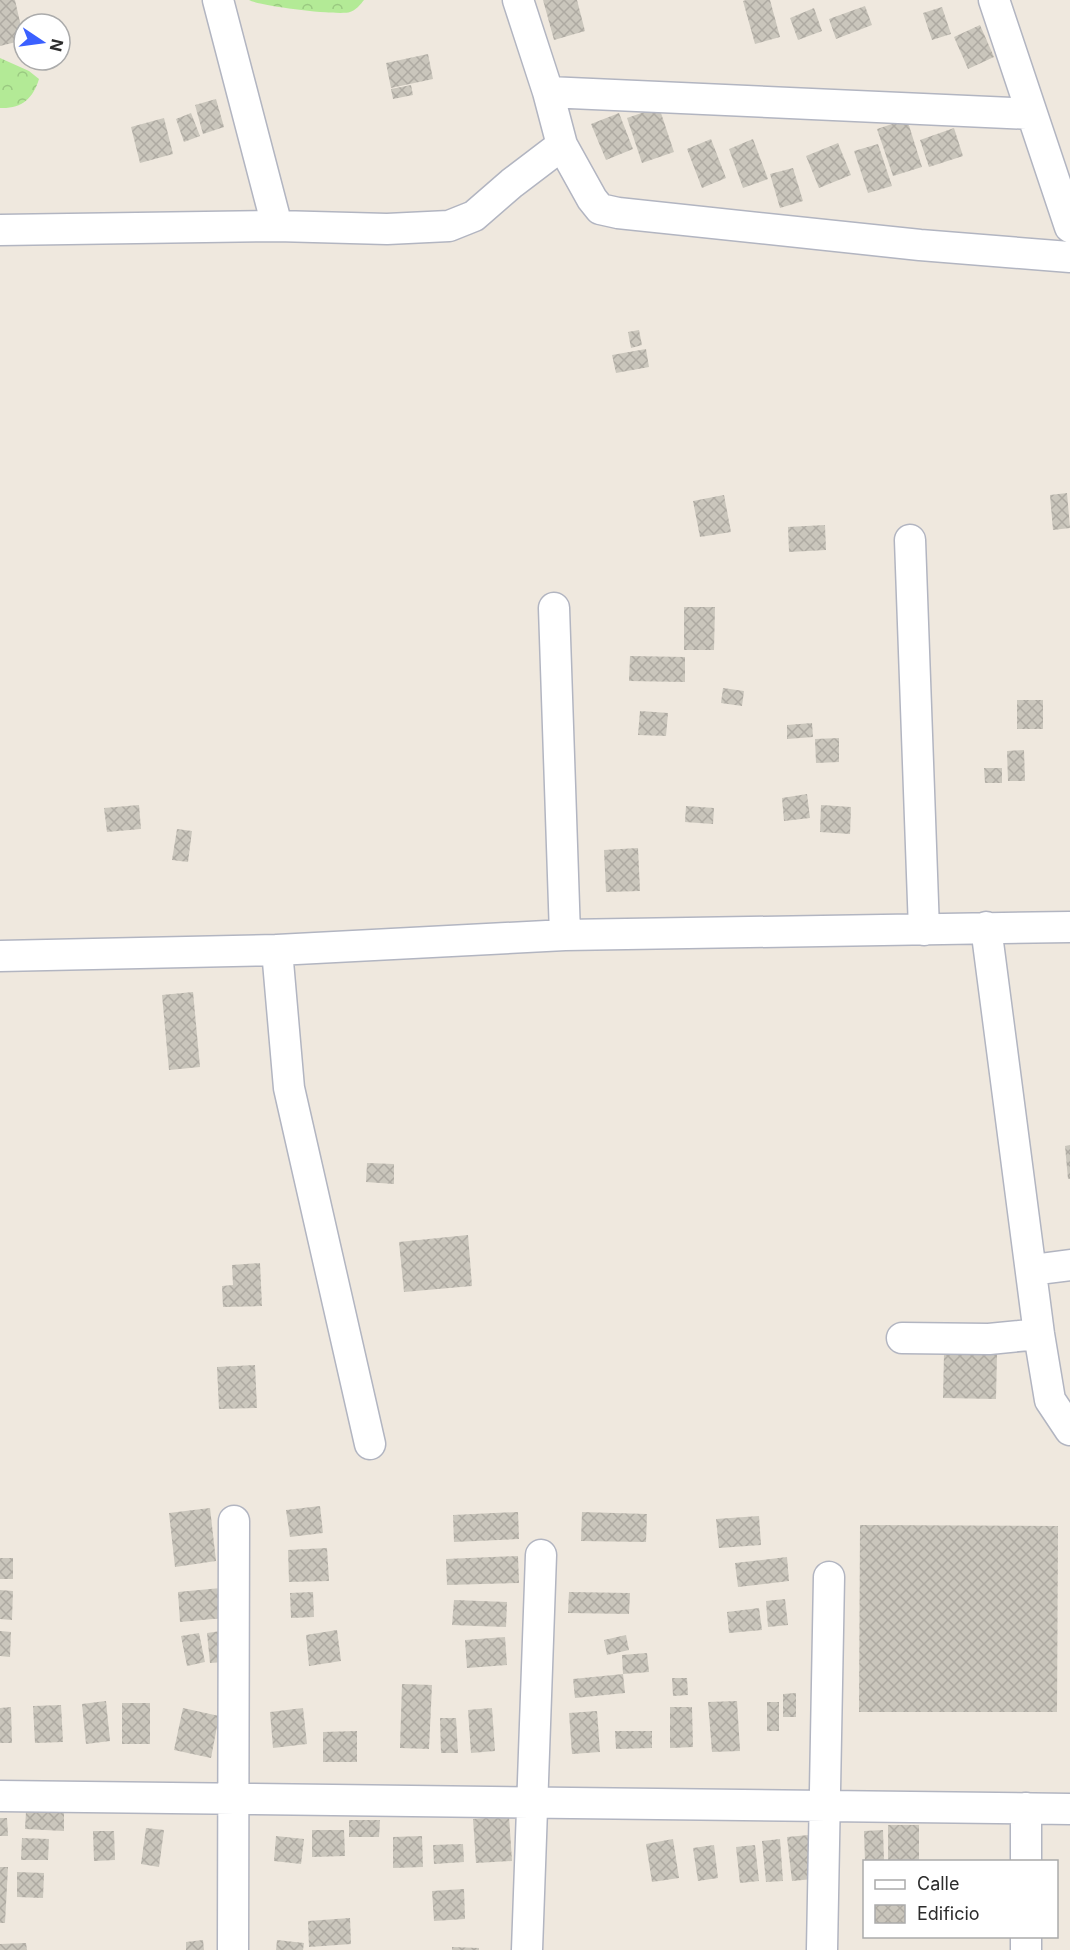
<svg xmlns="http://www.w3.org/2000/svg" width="1070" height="1950" viewBox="0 0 1070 1950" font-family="Inter,sans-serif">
<defs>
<pattern id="forest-crowns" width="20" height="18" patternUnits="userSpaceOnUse" patternTransform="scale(1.5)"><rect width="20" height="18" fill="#b3ea96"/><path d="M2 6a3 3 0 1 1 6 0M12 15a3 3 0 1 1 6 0" fill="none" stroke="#9ac981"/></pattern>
<pattern id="building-cross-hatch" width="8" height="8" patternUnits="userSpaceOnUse" patternTransform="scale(1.5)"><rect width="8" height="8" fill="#cac6bc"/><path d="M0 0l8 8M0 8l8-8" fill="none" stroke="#aeaaa2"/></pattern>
</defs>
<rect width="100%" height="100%" fill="#efe8de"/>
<path fill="url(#forest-crowns)" d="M249 0H364C361 4 355 11 350 12 340 16 258 6 249 0Z
M0 58 29 71 39 79C33 99 21 109 0 108Z"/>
<path fill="url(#building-cross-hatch)" d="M0 0H15L24 40 0 46Z
M543 0H577L585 31 554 40Z
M746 0H770L780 37 755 44 743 1Z
M865 6 872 25 836 39 829 19Z
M942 7 951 34 932 40 923 13Z
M814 8 822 31 798 40 790 18Z
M980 25 994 57 968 69 954 37Z
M428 54 433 79 391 88 386 63Z
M411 85 413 95 393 99 391 89Z
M216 99 224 127 203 134 195 105Z
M659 107 674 152 642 163 627 118Z
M191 113 200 136 184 142 176 119Z
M619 113 633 149 606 160 591 124Z
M164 118 173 154 140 163 131 127Z
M907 119 922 167 893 176 877 129Z
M954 128 963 156 929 167 920 140Z
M711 139 726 178 702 188 687 149Z
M753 139 768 179 743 188 729 149Z
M838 143 851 175 819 188 806 156Z
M878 144 892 186 868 193 854 151Z
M793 168 803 201 780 208 770 174Z
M639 330 642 345 631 348 628 332Z
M646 349 649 367 616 373 612 355Z
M1067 493 1070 528 1053 530 1050 495Z
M724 495 731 532 700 537 693 501Z
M825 525 826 550 789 552 788 527Z
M684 607H715L714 650H684Z
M630 656 685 657V682L629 681Z
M723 688 744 691 742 706 721 703Z
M1017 700H1043V729H1017Z
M640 711 668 713 666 736 638 735Z
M812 723 813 737 787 739V725Z
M839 738V762L816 763 815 739Z
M1024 750 1025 781H1008L1007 751Z
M984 768H1002V783H985Z
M807 794 810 818 784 821 782 798Z
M139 805 141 829 107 832 104 808Z
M821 805 851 807 850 834 820 832Z
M686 806 714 808 713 824 685 822Z
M177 829 192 831 188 862 172 860Z
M638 848 640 891 606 892 604 850Z
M193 992 200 1067 169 1070 162 995Z
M1070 1145V1179H1068L1065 1146Z
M367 1163 394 1164V1184L366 1182Z
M468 1235 472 1286 404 1292 399 1242Z
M260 1263 262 1306 223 1307 222 1286 233 1285 232 1265Z
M944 1353 997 1354 996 1399 943 1398Z
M255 1365 257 1408 219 1409 217 1367Z
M320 1506 323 1533 290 1537 286 1510Z
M210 1508 216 1561 175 1567 169 1513Z
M518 1512 519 1539 454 1542 453 1515Z
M582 1512 647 1514 646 1542 581 1541Z
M759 1516 761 1545 719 1548 716 1519Z
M860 1525 1058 1526 1057 1712H859Z
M327 1548 329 1581 289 1582 288 1550Z
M518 1556 519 1583 447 1585 446 1559Z
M787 1557 789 1581 738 1587 735 1563Z
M0 1558H13V1579H0Z
M221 1588 224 1618 180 1622 178 1592Z
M0 1590 13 1591 12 1620 0 1619Z
M313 1592 314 1617 291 1618 290 1593Z
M569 1592 630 1593 629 1614 568 1613Z
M785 1599 788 1625 768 1627 766 1601Z
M454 1600 507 1602 506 1627 452 1625Z
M759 1608 762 1630 729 1633 727 1612Z
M337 1630 341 1661 309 1666 306 1635Z
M0 1631 11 1632 10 1657 0 1656Z
M221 1631 224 1662 210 1663 207 1633Z
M199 1633 205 1662 187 1666 181 1636Z
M626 1635 629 1650 607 1655 604 1640Z
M505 1637 507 1665 467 1668 465 1640Z
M647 1653 649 1672 623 1674 625 1693 575 1698 573 1679 623 1674 622 1655Z
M672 1678H687L688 1695 673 1696Z
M402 1684 432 1685 429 1749 400 1748Z
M796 1693V1717H783V1694Z
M106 1701 110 1741 86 1744 82 1704Z
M737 1701 740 1751 712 1752 708 1702Z
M767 1702H779V1731H767Z
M122 1703H150V1744H122Z
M61 1705 63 1742 35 1743 33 1706Z
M11 1707 12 1743H0V1708Z
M670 1707H692L693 1747 670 1748Z
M183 1708 219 1716 211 1758 174 1750Z
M303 1708 307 1744 273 1748 270 1712Z
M492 1708 495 1751 471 1753 468 1710Z
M597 1711 600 1752 572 1754 569 1713Z
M440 1718H456L458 1753H441Z
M357 1731V1762H323V1732Z
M615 1731H652V1748L616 1749Z
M26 1811 64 1812V1831L25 1829Z
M509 1816 512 1861 476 1863 473 1819Z
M0 1818H7L8 1836H0Z
M349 1820H380L379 1837H349Z
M888 1825H919V1862H888Z
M146 1828 164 1830 159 1867 141 1864Z
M312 1830H344L345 1856 312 1857Z
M883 1830 884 1862H865L864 1831Z
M93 1831H114L115 1860 94 1861Z
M809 1835 813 1879 792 1881 787 1837Z
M276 1836 304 1839 301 1864 274 1861Z
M422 1836 423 1867 393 1868V1837Z
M22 1838 49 1839 48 1860H21Z
M673 1839 679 1878 652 1882 646 1844Z
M780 1839 783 1881 766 1882 762 1841Z
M463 1844 464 1862 434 1864 433 1845Z
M714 1845 718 1878 698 1881 693 1848Z
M755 1845 759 1881 740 1883 736 1847Z
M0 1867H8L5 1923H0Z
M17 1872 44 1873 43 1898 17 1897Z
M464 1889 465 1919 434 1921 432 1891Z
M350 1918 351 1944 309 1947 308 1921Z
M203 1940 204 1950H186V1942Z
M277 1940 304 1943 303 1950H276Z
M26 1943 27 1950H0V1944Z
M452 1947 479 1948V1950H452Z"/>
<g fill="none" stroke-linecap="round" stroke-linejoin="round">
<g stroke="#b2b5c1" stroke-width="33">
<path id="minor" d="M218 0 277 226
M518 0 548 92 562 145
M994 0 1070 227
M548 92 1032 114
M0 230 277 226 387 229 449 226 474 216 512 183 562 145 592 199 600 209 618 213 920 245 1070 257
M910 540 924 930
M554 608 565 935
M986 927 1039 1334 1050 1400 1070 1430
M277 950 289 1088 370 1444
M0 956 277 950 565 935 1070 927
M1032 1270 1070 1265
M902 1338 989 1339 1039 1334
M0 1796 1070 1809
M1026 1862V1808
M233 1950 234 1521
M527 1950 541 1555
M822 1950 829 1577
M1026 1950V1936"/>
</g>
<use href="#minor" stroke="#fff" stroke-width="30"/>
</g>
<rect x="863" y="1860" width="195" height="78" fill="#ffffff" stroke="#ababab" stroke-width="1.5"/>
<rect x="875" y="1880" width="30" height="9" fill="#ffffff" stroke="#ababab" stroke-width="1.5"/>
<text x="917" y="1890" font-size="18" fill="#2c2c2c">Calle</text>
<rect x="875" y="1905" width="30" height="18" fill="url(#building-cross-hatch)" stroke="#ababab" stroke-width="1.5"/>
<text x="917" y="1920" font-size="18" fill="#2c2c2c">Edificio</text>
<g transform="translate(42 42) rotate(103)"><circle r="28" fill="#ffffff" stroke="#ababab" stroke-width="1.5"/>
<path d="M0-4.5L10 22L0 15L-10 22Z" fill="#3b60ff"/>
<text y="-9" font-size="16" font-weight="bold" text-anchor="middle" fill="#2c2c2c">N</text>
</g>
</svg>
